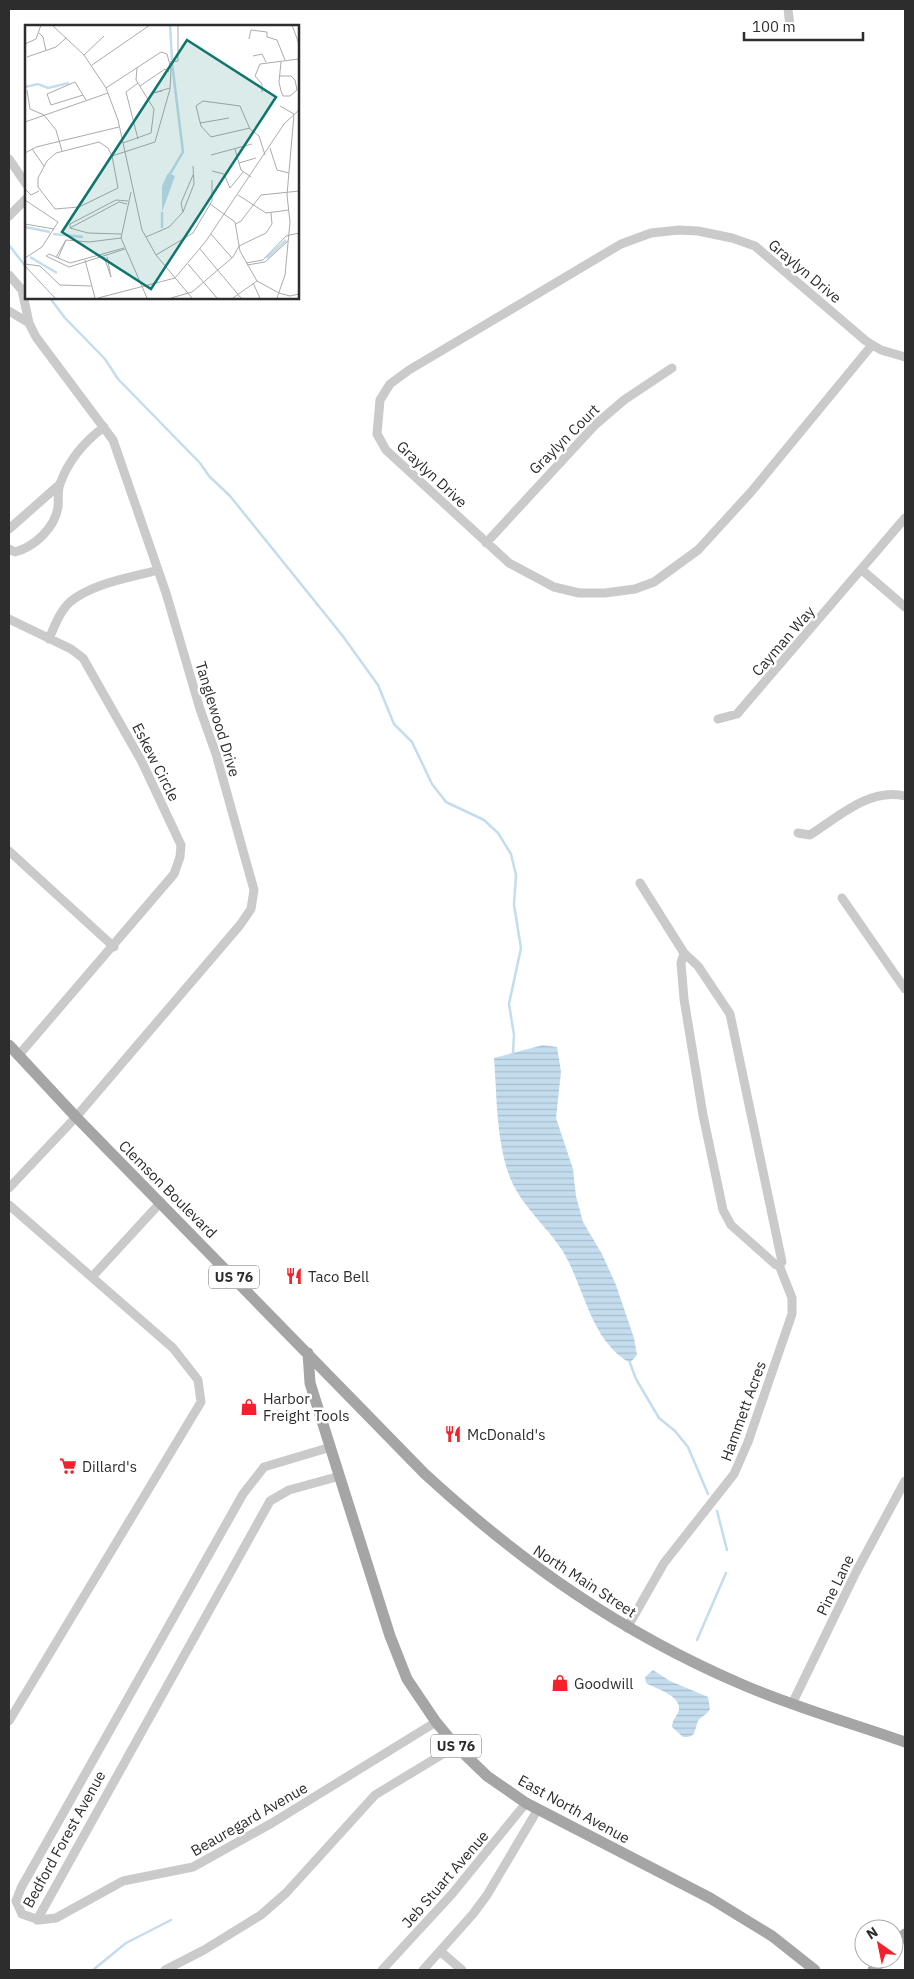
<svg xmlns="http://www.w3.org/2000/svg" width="914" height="1979" viewBox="0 0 914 1979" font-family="'IBM Plex Sans',sans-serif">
<defs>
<pattern id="water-rules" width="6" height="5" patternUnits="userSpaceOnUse" patternTransform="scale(1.25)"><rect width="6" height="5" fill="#c3ddee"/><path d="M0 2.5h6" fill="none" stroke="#a8becc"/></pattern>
</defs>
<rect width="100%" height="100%" fill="#fff"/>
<path fill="url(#water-rules)" d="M543 1045 557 1047 561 1072 556 1118 573 1169 576 1196 583 1222 602 1254 616 1285 634 1338 637 1355 630 1363C589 1339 585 1287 562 1250 545 1224 520 1205 509 1175 496 1138 497 1096 494 1058Z
M653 1670 670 1681 708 1697 710 1709C707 1715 700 1717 698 1721 694 1730 697 1738 683 1737L672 1727C672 1719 678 1716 679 1709 680 1695 656 1689 646 1683L645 1677Z"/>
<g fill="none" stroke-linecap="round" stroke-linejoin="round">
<path stroke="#c3ddee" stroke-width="2.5" d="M9 245 26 267
M50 298 65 318 105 359 118 379 200 463 209 476 230 496 342 635 378 685 394 724 412 742 432 784 446 802 484 820 498 833 511 854 516 875 514 905 521 948 509 1004 514 1035 513 1053
M630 1363 636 1379 659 1418 675 1431 688 1447 708 1494
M717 1511 727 1550
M697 1640 726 1573
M93 1970 126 1943 171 1920"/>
<path stroke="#cacaca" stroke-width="9" d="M788 9 790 26
M9 159 26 184
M9 216 26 199
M9 275 22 290 29 323
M9 311 29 323 36 337 113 440 166 593 200 709 216 754 254 890 251 909 240 925 76 1117 9 1188
M872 345 751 492 698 550 654 582 635 589 605 593H579L554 587 509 563 386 450 377 434 380 400 390 384 409 370 621 244 651 233 679 230 698 231 732 238 755 246 866 341 881 350 905 357
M9 529 59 485
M486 543 595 425 624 400 672 368
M9 549 15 552C34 547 55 528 58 507 59 499 57 492 60 484 68 461 84 442 104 427
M862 570 905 607
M9 619 71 649 83 658 142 762 181 845 180 857 174 874 18 1056
M49 639C54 627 60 611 70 602 93 583 130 578 158 570
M718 719 737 714 905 518
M798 833 810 835C838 817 870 787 905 796
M9 851 114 947
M640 883 684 953 698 966 730 1014 782 1262 779 1265H776L731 1225 723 1210 703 1115 684 999 681 963 684 953
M842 898 905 989
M9 1205 173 1348 198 1380 201 1402 9 1721
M92 1277 161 1202
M331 1447 264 1467 243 1494 21 1888 16 1901 22 1914 39 1920 56 1918 123 1881 193 1867 272 1823 436 1722
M627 1628 664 1563 734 1474 748 1442 792 1314V1298L779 1265
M792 1704 856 1572 905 1481
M37 1920 270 1501 289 1490 340 1476
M440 1951 462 1970
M165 1970 204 1950 261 1915 286 1893 375 1795 456 1746
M382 1970 452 1894 526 1803
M423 1970 473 1914 487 1895 538 1809"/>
<path stroke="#a5a5a5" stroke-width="11" d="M9 1045 76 1117 425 1474C522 1563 620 1632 741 1684 794 1707 851 1723 905 1742
M308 1353 310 1383 390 1636 407 1679 436 1722 456 1746 487 1776 526 1803 710 1898 772 1936 815 1970
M894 1946 905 1934
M873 1970 883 1959"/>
</g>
<defs>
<g id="restaurant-bare" transform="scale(1.35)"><path d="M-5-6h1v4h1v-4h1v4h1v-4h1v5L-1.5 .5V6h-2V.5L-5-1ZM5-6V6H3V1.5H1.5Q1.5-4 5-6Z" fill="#f4202b" stroke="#fff" stroke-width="2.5" paint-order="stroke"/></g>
<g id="shop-bare" transform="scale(1.35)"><path d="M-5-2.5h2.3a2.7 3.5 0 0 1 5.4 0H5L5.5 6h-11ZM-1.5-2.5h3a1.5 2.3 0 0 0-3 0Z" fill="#f4202b" stroke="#fff" stroke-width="2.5" paint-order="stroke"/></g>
<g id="supermarket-bare" transform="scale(1.35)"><path d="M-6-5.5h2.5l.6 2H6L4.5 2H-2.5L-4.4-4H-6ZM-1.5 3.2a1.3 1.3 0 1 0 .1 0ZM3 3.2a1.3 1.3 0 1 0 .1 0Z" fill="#f4202b" stroke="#fff" stroke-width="2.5" paint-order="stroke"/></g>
</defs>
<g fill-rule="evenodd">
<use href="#restaurant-bare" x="294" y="1276"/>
<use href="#shop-bare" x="249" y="1407"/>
<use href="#restaurant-bare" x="453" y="1434"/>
<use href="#supermarket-bare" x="68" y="1466"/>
<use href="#shop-bare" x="560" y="1683"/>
</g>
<g text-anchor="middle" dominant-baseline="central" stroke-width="5" stroke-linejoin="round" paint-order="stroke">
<g fill="#fff" stroke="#6c6c6c" stroke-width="1">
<rect x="209" y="1265.5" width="50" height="23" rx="4"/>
<rect x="431" y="1734.5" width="50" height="23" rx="4"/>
</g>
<g font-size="14" font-weight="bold" fill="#2d2d2d">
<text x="234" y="1277">US 76</text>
<text x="456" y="1746">US 76</text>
</g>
<g font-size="15" fill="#2d2d2d" stroke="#fff">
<text transform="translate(805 271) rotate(40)">Graylyn Drive</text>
<text transform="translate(564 439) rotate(-45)">Graylyn Court</text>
<text transform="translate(432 474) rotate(43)">Graylyn Drive</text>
<text transform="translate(783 641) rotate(-49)">Cayman Way</text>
<text transform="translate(218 719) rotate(73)">Tanglewood Drive</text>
<text transform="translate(156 762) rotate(63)">Eskew Circle</text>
<text transform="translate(168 1189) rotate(45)">Clemson Boulevard</text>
<text transform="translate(743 1411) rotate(-70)">Hammett Acres</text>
<text transform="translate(585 1581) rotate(33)">North Main Street</text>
<text transform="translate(835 1585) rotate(-64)">Pine Lane</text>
<text transform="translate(574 1809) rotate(29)">East North Avenue</text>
<text transform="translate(249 1819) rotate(-30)">Beauregard Avenue</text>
<text transform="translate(64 1839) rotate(-61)">Bedford Forest Avenue</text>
<text transform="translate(445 1879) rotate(-49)">Jeb Stuart Avenue</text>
</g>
<g font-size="15" fill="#2d2d2d" stroke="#fff" text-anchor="start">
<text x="308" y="1276">Taco Bell</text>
<text x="263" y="1398">Harbor<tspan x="263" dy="17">Freight Tools</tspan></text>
<text x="467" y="1434">McDonald's</text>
<text x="82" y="1466">Dillard's</text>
<text x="574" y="1683">Goodwill</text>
</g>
</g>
<g transform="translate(25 25)">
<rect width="274" height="274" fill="#fff"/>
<path d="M143 148 150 151 137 187V161Z" fill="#c3ddee"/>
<path fill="none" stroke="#c3ddee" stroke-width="2.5" d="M145 0 147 35M0 62 13 59 23 63 44 58M145 149 158 127 147 38M0 202 25 207M137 203V187M28 209 58 212M5 232 32 248M242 233 261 215"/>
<path fill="none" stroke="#ababab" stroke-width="1" d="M27 0 59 30 81 63 93 95 117 205 131 230 167 273M267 0 274 19M242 7V12L252 15 260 35M14 8 18 12 21 26M224 14 226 5 242 7M0 19 11 14 16 0M59 30 79 11M228 31 237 29 241 37M2 32 31 22 41 13M145 37 153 36V0M67 40 125 0M255 51H266L270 55 272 65 265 71H258L256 66 254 57 256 37M113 58 101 67 113 114M115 61 140 44 144 47M81 63 136 27 142 29 146 44 145 64 130 117 87 131M2 65 5 84 19 90 31 105 37 126M137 66 128 68 145 63M237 67V59L230 51 235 39 274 34M58 70 26 80 22 69 50 57 61 75M0 97 83 68M175 98 204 93M225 103 186 112 176 101 171 81 178 76 215 81 225 104 234 111 240 130M74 117 83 123 87 131 93 163 54 182 30 184 13 162V153L22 136 31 128ZM98 118 126 108 129 84 111 55 112 43M245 123 252 145 264 148M7 124 19 141M210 124 216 145 226 152M0 128 11 122 94 102M186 130 227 119M214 138 231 133M187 146 199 149 205 163 218 147M168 150 156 178 158 187 169 159 168 141M0 164 6 170 14 166M106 167 96 213 122 273M213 170 241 188 264 185M0 175 33 197 17 222 0 233M185 179 210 197 215 226 232 256 254 268 265 271 274 269M0 199 29 204M211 199 216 196 236 170 274 166M45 203V199L91 175 103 176M45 203 94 177 102 179M45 203 63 208 96 209M186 209 207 233M121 212 144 202 158 187M41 215 64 217 96 213M99 223 45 238 24 229 21 231 44 242 100 224M175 224 216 273M131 230 168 208 187 176V155M31 232 41 215M79 232 86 252 82 232M33 233 41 215M60 235 70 273M221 238 238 235 261 211 274 208M0 239 15 241 35 260 66 261M163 239 192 273M222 240 240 237 263 216M0 241 30 273M150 253 181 216 259 99 274 85M228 258 235 273M73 273 150 253M146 273 167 267 208 232 214 221 241 208 247 199 246 188M208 273 232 256M252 273 260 250 265 197 262 170 269 89 255 81"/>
<path fill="#0f766e" fill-opacity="0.15" stroke="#0f766e" stroke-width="2.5" d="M162 15 251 72 126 264 37 207Z"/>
<rect width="274" height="274" fill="none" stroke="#2d2d2d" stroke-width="2.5"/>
</g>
<rect width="914" height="1979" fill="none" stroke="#2d2d2d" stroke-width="20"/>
<g transform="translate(879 1944) rotate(327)"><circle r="24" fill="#ffffff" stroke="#ababab"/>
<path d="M0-4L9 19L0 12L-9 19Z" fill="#f4202b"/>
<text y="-8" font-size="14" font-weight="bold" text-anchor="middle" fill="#2d2d2d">N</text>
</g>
<path d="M744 32v8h119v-8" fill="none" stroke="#2d2d2d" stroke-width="2.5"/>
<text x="752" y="32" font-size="15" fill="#2d2d2d" stroke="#ffffff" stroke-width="4" paint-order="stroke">100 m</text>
</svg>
